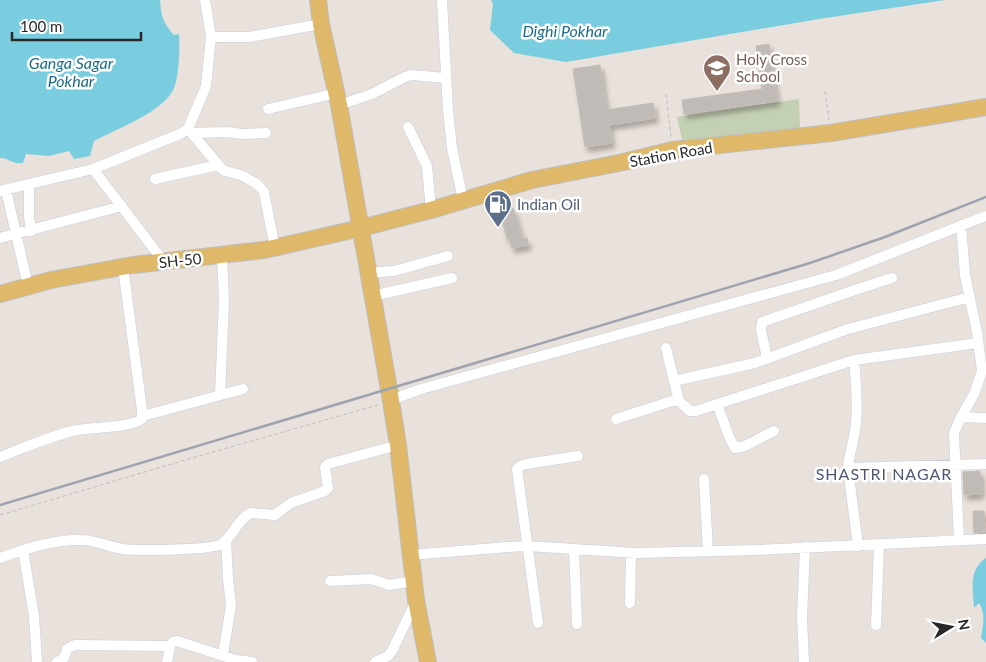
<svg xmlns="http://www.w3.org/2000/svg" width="986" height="662" viewBox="0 0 986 662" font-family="Lato,sans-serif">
<defs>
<filter id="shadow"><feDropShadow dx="3" dy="5" stdDeviation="2.5" flood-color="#0004"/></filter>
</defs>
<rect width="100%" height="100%" fill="#e9e1db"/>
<path fill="#c4d0b4" d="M799 99 800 129 682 140 677 117Z"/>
<path fill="#79cddf" d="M0 0H160C161 16 163 23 174 35L179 34C180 45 179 78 174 88 164 112 116 129 94 141L90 156 74 159 69 151 49 156 26 154 23 163C14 165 9 158 0 158Z
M491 0H945L819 19 566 62 514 53 490 30 493 4Z
M986 558V643L981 638C983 626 986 613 979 603L974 608C973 589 968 570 986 558Z"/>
<path fill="#c1bbb7" stroke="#c3bdb5" filter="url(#shadow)" d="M769 44 777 101 684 114 682 100 762 89 756 46Z
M600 65 606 110 653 103 655 118 609 125 612 143 585 147 573 69Z
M513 208 522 239 527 238 528 245 512 248 510 239H507L500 211Z
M980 471 981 494 964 495 963 472Z
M973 511H984L985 532 974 533Z"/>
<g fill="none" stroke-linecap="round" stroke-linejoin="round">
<g stroke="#c9ced8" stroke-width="11">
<path id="minor" d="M442 0 448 110 452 148 463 200
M211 37H249L321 24
M339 105 372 94 405 77 411 75 446 78
M268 109 337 93
M408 127 427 166 431 210
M188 129 221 168 225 171 241 175 257 184 264 192 275 248
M192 133 227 132 243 134 266 133
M93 169 164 262
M155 179 218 165
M29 185V216L31 231
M6 190 28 286
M0 191 93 169 180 134 188 129 206 86 211 37 205 0
M0 238 122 206
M368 273 394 271 448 256
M372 296 452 278
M666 348 679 401
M767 358 761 330 762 322 855 290 892 278
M854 360C856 381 858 402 856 423 855 438 849 453 848 468L858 546
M674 381 755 363 848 329 970 297
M220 395 224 301 222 255
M391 400 421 389 836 275 986 216
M717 404 730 439 735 448 745 446 774 431
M143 416 243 389
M961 417 986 418
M616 419 672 401H679L690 411H696L854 360 978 343
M0 457C26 447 50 436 77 430 94 427 129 428 142 419V410L123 267
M848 468 986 464
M704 479 708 551
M959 540 954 433 961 417 974 394 982 371 977 332 965 275 961 225
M574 549 577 624
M23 550 34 616 37 662
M410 555 508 547 527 546 636 553 758 550 986 539
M0 558C26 549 54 539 82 540 95 540 109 547 123 549 137 551 212 550 222 544 232 536 237 523 247 515L252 513 275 515 291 503 325 491 328 488 325 467 328 464 398 445
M330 581 371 579 389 585 414 581
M630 603 631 553
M538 623 517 469 520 466 526 464 578 456
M876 625 879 545
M223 655 231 605 228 579 226 540
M57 662 64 658 67 649 75 645 170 646
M167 662 170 646 173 642 177 641 236 660 252 662
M375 662 388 656 392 651 416 601
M804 662 802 618 805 547"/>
</g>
<g stroke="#bebebe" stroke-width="18">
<path id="primary" d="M318 0 321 24 339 105 390 395 398 445 416 600 428 662
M0 294 51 280 133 265 264 250 361 228 431 210 532 180 619 163 673 150 831 133 986 107"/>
</g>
<path stroke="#bebebe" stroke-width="1" stroke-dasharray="4 2.5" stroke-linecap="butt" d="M825 91 829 120
M666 94 671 137
M0 515 192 458 378 405"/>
<use href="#minor" stroke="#fff" stroke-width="10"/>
<use href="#primary" stroke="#dfb969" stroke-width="16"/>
<path stroke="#9fa3b0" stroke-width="2.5" d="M0 505 810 263 885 237 986 197"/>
</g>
<defs>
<g id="school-pin" transform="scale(1.4375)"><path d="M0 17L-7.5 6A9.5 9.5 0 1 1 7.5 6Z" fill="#8d6e63" stroke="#fff"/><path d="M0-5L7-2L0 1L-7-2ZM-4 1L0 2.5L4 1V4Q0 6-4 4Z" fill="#fff"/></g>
<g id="fuel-pin" transform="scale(1.4375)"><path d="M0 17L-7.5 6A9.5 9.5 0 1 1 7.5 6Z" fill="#5c6f8a" stroke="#fff"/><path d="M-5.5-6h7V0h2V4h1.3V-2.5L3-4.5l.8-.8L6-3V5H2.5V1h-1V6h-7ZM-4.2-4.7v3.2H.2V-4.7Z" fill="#fff"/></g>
</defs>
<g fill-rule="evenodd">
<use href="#school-pin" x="717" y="68"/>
<use href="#fuel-pin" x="498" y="204"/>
</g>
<g text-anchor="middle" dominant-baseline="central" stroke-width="5" stroke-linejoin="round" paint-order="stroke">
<g font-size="15" fill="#785e54" stroke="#fff" text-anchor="start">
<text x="736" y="59">Holy Cross<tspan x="736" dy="17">School</tspan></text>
</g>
<g font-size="15" fill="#282828" stroke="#fff">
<text transform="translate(671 154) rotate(-10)">Station Road</text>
<text transform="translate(180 260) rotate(-6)">SH-50</text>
</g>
<g font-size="15" fill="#4e5e75" stroke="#fff" text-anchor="start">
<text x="517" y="204">Indian Oil</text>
</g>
<g font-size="16" font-style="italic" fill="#1c6c87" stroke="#fff">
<text x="565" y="30">Dighi Pokhar</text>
<text x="71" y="62">Ganga Sagar<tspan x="71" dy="18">Pokhar</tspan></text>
</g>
<g font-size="16" letter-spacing="1" fill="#4e5873" stroke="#fff">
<text x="884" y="473">SHASTRI NAGAR</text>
</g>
</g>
<g transform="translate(951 627) rotate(80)" stroke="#ffffff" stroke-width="4" paint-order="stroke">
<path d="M0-4L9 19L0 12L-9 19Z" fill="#282828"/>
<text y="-8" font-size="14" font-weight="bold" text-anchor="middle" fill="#282828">N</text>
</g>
<path d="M12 32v8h129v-8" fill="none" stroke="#282828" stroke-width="2.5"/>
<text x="20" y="32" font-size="15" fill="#282828" stroke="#ffffff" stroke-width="4" paint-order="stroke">100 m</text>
</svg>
